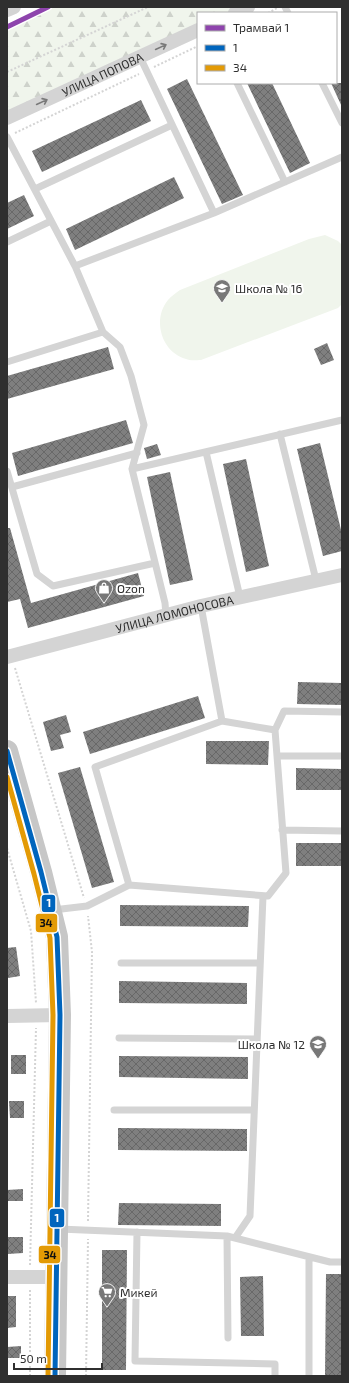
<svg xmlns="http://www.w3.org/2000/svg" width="349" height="1383" viewBox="0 0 349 1383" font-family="'Exo 2',sans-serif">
<defs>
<pattern id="forest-firs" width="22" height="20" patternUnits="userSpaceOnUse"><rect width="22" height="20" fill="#f0f5ec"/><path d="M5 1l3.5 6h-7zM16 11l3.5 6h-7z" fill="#ced2cb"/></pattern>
<pattern id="building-cross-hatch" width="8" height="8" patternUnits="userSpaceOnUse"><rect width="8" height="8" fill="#7f7f7f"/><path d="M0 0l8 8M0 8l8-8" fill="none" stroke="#686868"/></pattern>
</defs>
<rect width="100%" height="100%" fill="#fff"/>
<path fill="url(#forest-firs)" d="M51 7H244L231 13H198V28L7 116V28Z"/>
<path fill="#f0f5ec" d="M325 235 338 241 342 245V304L338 308 201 360C197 360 190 361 186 359 161 352 152 319 168 300 171 296 176 293 180 290L309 239Z"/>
<path fill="url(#building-cross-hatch)" d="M187 79 243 195 222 204 167 89Z
M247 83H272L310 163 290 173Z
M331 83H342V107Z
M141 100 151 121 42 172 32 151Z
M174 177 184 198 75 250 66 229Z
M24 195 34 216 7 229V203Z
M327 343 334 360 321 365 314 349Z
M108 347 114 369 7 399V376Z
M126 420 133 443 18 476 12 453Z
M320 443 342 534V551L323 556 297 449Z
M157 444 161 455 147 459 144 448Z
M246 459 269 566 246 572 223 464Z
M170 472 193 580 170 585 147 477Z
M7 528H10L31 603 138 573 144 596 28 628 20 599 7 602Z
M298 682 342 683V705L297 704Z
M198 696 205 718 90 754 83 732Z
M66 715 71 732 60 735 64 748 51 751 43 722Z
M206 741H269L268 765 206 764Z
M80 767 114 882 92 888 58 773Z
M296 768 342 769V790H296Z
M296 843H342V866H296Z
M120 905 249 906 248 927 120 926Z
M16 947 20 976 8 978 7 948Z
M119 981 247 983V1004L119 1003Z
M11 1055H26V1074H11Z
M119 1056 248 1057V1079L119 1077Z
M9 1101H24V1118H10Z
M118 1128 247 1129V1151L118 1150Z
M23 1189V1201H7V1190Z
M119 1203 221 1204V1226L118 1225Z
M7 1237H23V1253L8 1254Z
M102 1250H127L126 1370H102Z
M326 1274H342V1376H325Z
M263 1276 264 1336H241L240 1277Z
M7 1296H16V1327L7 1328Z
M21 1346V1358H7V1347Z"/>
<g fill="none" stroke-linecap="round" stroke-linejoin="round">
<path stroke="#d4d4d4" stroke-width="2" stroke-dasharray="2 2" stroke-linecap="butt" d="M268 13 277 8
M154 67 198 46
M7 72 148 7
M15 133 139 74
M15 668 84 898
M7 848 31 931 36 1003
M88 1221 92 952 88 916
M30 1265 36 1028
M30 1290V1376
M86 1376 88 1239"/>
<path stroke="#d4d4d4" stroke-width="7" d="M285 7 288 13
M140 57 214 213 342 157
M237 83 285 182
M322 83 342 123
M7 137 75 266 214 213
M35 189 172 125
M7 242 51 221
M75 266 103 332 120 347 131 376 144 425 132 469 165 603 166 615
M7 362 103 332
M280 434 316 580
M206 452 240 597
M132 469 342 420
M7 471 37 574 53 586 155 563
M12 487 137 453
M275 730 284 711 342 712
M277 756H342
M282 830 342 831
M129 885 268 896 286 873 275 730 222 721
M53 910 87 906 129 885 95 767 222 721 201 606
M121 963H260
M119 1038 257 1039
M114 1110H254
M59 1229 227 1236 330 1262H342
M137 1232 135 1361 275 1364V1376
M227 1236 228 1338
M235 1238 250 1216 263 896
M309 1376V1257"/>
<g stroke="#d4d4d4" stroke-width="14">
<path d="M7 10 14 7"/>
<path d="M235 13 248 7"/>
<path id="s1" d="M7 118 198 30"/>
<path id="s2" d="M7 657 201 606 342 575"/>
<path d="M7 1016 60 1015"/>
<path d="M7 1277H56"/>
</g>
<path stroke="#c7c7c7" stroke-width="22" d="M7 751 41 872 57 937 60 1015 55 1376"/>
<g stroke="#fff" stroke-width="8">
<path id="bus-1" d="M7 751 41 872 57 937 60 1015 55 1376"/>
</g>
<g stroke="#fff" stroke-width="8">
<path id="bus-2" d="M7 777 34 874 50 938 53 1015 48 1376"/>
</g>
<use href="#bus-1" stroke="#0065bd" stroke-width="5"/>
<use href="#bus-2" stroke="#e39a05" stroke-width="5"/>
<g stroke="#fff" stroke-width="8">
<path id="tram-1" d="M7 27 48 7"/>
</g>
<use href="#tram-1" stroke="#8e44ad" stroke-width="5"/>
</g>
<defs><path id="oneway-shaft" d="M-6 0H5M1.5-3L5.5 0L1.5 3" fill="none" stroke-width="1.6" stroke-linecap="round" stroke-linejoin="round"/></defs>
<g stroke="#797979">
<use href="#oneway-shaft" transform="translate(161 47) rotate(-25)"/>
<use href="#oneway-shaft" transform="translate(42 102) rotate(-25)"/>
</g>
<defs>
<g id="school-pin" transform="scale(0.9)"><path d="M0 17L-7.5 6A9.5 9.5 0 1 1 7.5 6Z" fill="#787878" stroke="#fff"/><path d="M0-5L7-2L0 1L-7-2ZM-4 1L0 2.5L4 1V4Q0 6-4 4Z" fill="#fff"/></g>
<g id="shop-pin" transform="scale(0.9)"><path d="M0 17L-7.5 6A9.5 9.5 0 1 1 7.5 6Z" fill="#787878" stroke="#fff"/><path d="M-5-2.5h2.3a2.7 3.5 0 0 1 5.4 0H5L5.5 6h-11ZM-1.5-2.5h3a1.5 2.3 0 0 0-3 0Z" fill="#fff"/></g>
<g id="supermarket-pin" transform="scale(0.9)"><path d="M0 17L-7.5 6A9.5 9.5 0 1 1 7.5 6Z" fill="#787878" stroke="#fff"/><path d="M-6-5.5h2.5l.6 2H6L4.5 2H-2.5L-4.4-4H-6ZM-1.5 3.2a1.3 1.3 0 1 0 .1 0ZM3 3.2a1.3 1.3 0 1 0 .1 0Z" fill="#fff"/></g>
</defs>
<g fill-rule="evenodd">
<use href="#school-pin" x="222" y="288"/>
<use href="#shop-pin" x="104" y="588"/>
<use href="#school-pin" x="318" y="1044"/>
<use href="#supermarket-pin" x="107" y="1292"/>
</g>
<g text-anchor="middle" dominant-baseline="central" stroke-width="4" stroke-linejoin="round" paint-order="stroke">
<g font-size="12" fill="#2f2f2f" stroke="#fff">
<text stroke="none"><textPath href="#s1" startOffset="105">УЛИЦА ПОПОВА</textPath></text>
<text stroke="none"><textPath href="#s2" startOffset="173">УЛИЦА ЛОМОНОСОВА</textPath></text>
</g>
<g font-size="12" fill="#2f2f2f" stroke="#fff" text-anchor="start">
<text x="235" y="288">Школа № 16</text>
<text x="117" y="588">Ozon</text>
<text x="305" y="1044" text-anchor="end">Школа № 12</text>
<text x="120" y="1292">Микей</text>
</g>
</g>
<g stroke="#fff" stroke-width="1.5">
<rect x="41" y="894" width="15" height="19" rx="4" fill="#0065bd"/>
<rect x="35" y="913" width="23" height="20" rx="4" fill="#e39a05"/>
<rect x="49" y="1208" width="16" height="20" rx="4" fill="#0065bd"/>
<rect x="38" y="1245" width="23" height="19" rx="4" fill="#e39a05"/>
</g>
<g font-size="11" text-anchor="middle" font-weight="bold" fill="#fff">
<text x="49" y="907">1</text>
<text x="57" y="1222">1</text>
</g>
<g font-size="11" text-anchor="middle" font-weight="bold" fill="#111">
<text x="46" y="927">34</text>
<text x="50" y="1259">34</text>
</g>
<rect width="349" height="1383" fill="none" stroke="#2f2f2f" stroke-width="16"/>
<rect x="197" y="12" width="140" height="72" fill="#ffffff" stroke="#acacac"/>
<rect x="205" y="25" width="20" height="6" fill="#8e44ad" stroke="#acacac"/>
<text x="233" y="32" font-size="12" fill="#2f2f2f">Трамвай 1</text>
<rect x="205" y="45" width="20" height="6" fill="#0065bd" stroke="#acacac"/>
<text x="233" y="52" font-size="12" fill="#2f2f2f">1</text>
<rect x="205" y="65" width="20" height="6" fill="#e39a05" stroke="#acacac"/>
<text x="233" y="72" font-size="12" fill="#2f2f2f">34</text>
<path d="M14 1363v6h88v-6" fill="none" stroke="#2f2f2f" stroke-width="2"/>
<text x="20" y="1363" font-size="12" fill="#2f2f2f" stroke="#ffffff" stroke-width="3" paint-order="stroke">50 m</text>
</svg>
